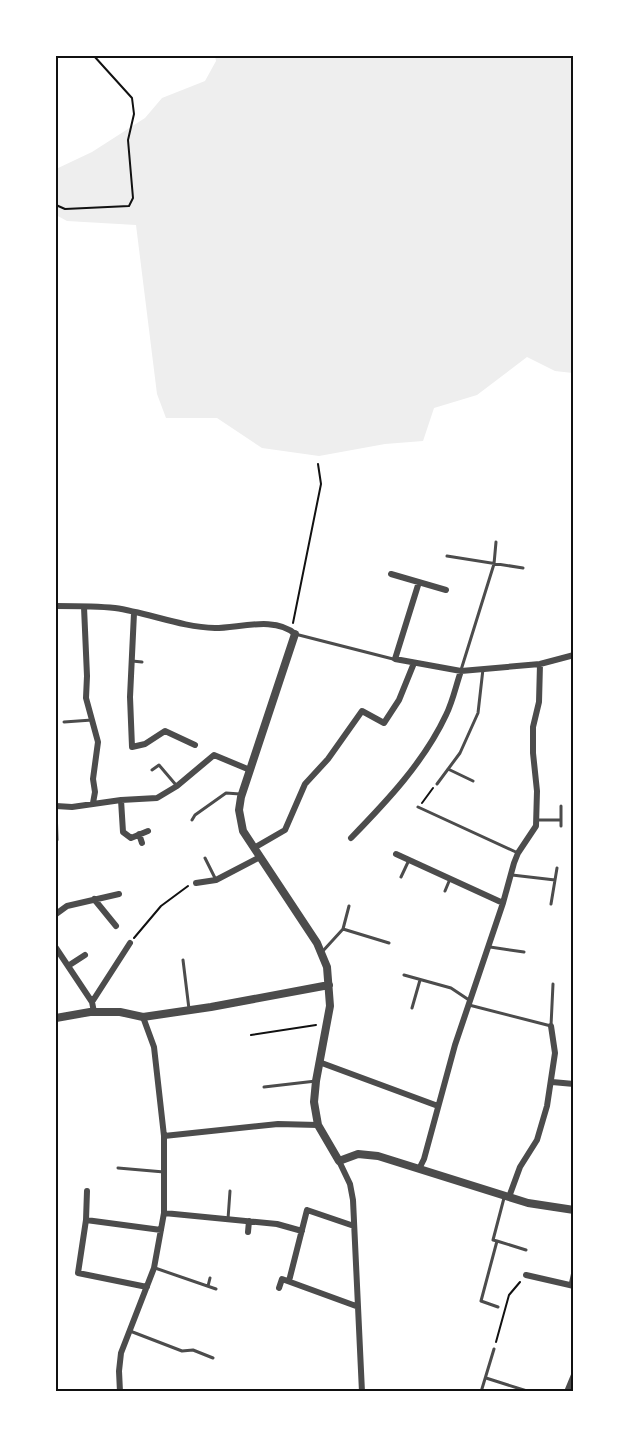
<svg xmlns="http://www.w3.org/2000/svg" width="629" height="1447" viewBox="0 0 629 1447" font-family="'Varela Round',sans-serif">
<rect width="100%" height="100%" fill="#fff"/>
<path fill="#eee" d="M215 56H573V373L555 371 527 357 477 395 434 408 423 441 385 444 319 456 262 448 217 418H166L157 394 136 225 67 221 56 215V169L92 152 145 118 162 98 205 81 216 61Z"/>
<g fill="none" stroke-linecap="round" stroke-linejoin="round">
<path stroke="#111" stroke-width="2" d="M56 205 65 209 129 206 133 198 128 140 134 114 132 98 94 56
M293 623 321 484 318 464
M422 803 433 788
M134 938 161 906 188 886
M251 1035 316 1025
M496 1342 509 1295 520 1282"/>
<path stroke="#4c4c4c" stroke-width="3" d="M447 556 523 568
M295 634 393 659
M132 661 142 662
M461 670 494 564 496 542
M64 722 92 720
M448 769 473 781
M152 770 159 765 176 785
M437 784 460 753 478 713 483 669
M56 806 57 840
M418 807 518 853
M192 820 195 815 226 793 240 794
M537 820H561
M561 826V806
M205 858 216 880
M512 875 555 880
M401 877 409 860
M445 891 450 879
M551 904 557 868
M343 929 389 943
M490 947 524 952
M322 952 343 929 349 906
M183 960 189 1009
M404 975 451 988 469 1000
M469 1005 551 1026 553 984
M412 1008 420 980
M264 1087 316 1081
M118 1168 164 1172
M228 1219 230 1191
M497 1241 526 1250
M155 1268 216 1289
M570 1285 574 1267
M208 1286 210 1278
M498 1307 481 1301 497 1241 493 1240 504 1198
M130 1331 182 1351 193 1350 213 1358
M486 1378 527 1391
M481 1392 494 1349"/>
<path stroke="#4c4c4c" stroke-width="6" d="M391 574 446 590
M419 582 395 659 461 671 540 664 574 655
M56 606C75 606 96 606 115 608 149 613 181 627 215 628 239 628 275 616 295 634
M84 607 87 676 86 698 98 742 93 779 95 792 93 803
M134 613 130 697 132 747 145 744 165 731 195 745
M121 800 123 832 131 838 148 831
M56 806 72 807 121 800 157 798 177 786 214 755 250 770
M139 834 142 843
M351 838C387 801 424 762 446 715 453 701 456 685 461 671
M254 848 285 830 305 784 328 759 362 711 384 723 399 700 414 663
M396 854 503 903
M196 883 216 880 260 857
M94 899 116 926
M56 914 67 906 119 894
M56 948 92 1002 94 1012
M68 966 85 955
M92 1002 130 943
M319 1062 438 1106
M552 1082 574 1084
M164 1136 278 1124 318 1125
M339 1161 350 1184 353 1200 362 1392
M419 1169 424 1159 455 1045 503 903 514 863 518 853 536 826 537 791 533 753V727L539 702 540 664
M509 1197 520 1167 537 1140 547 1106 555 1053 551 1026
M164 1213 277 1224 302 1231
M86 1220 87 1191
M248 1232 249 1221
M526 1275 574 1286
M289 1281 307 1210 354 1226
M147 1287 78 1273 86 1220 161 1230
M279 1288 282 1279 356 1306
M120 1392 119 1371 121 1353 154 1268 164 1213V1136L154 1047 143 1017
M567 1392 574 1375"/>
<path stroke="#4c4c4c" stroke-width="8" d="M295 634 241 797 239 810 243 831 317 943 327 967 330 1006 316 1081 314 1102 318 1125 339 1161 358 1154 378 1156 528 1203 574 1210
M56 1018 90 1012H120L143 1017 211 1007 329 985"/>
</g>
<rect width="629" height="1447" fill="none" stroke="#ffffff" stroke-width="114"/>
<rect x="57" y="57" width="515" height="1333" fill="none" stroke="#111" stroke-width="2"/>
</svg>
